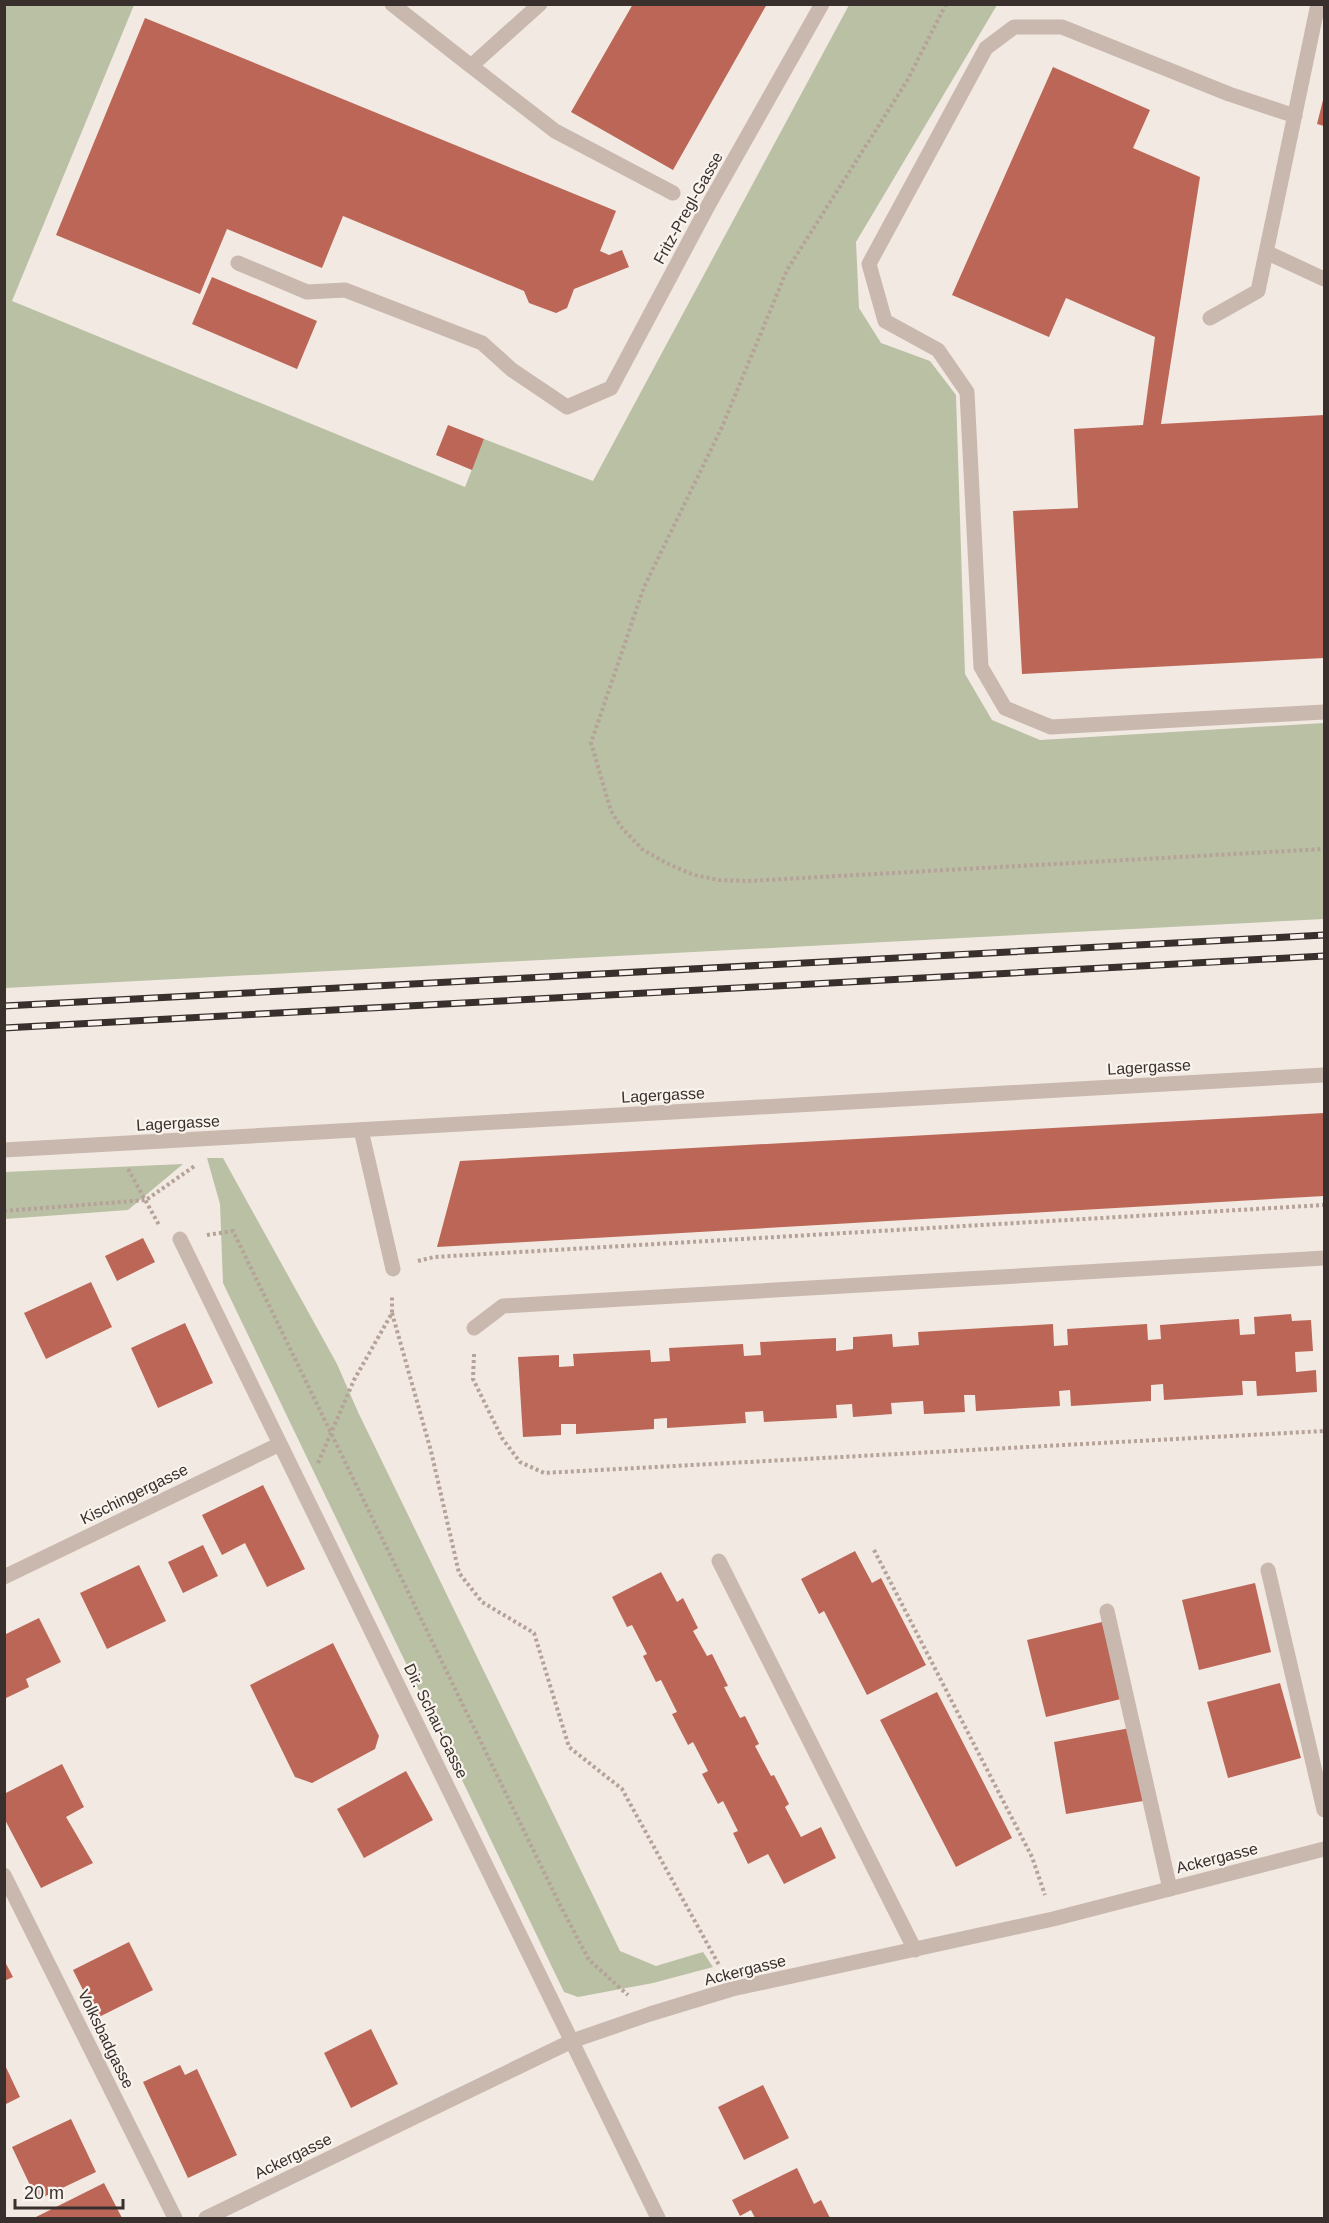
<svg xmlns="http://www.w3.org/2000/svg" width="1329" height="2223" viewBox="0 0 1329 2223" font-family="Helvetica,sans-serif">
<rect width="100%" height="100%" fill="#f2e9e2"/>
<path fill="#b9c0a3" d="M4 5H134L12 301 465 487 484 439 593 481 849 5H997L856 242 859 308 881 343 930 361 956 395 965 674 992 720 1040 740 1324 723V919L5 988Z
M207 1158H223L337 1364 358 1412 620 1951 656 1966 703 1952 713 1967 653 1983 578 1997 564 1992 223 1283 220 1204Z
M183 1164 128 1210 5 1219V1172Z"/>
<path fill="#bb6656" d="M633 4H767L673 170 571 112Z
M145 18 616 211 600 251 609 255 622 250 629 267 574 289 567 308 556 313 529 303 524 291 343 216 322 268 227 229 200 294 56 235Z
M1053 67 1150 110 1133 148 1200 177 1161 424 1324 415V658L1022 674 1013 511 1078 508 1074 429 1143 425 1155 337 1066 298 1049 337 952 295Z
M1324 96V126L1317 124Z
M212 277 317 321 297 369 192 324Z
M448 425 484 439 472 470 436 455Z
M1324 1113V1196L437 1247 460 1161Z
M143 1238 155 1262 117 1281 105 1256Z
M91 1282 112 1327 46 1359 24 1313Z
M1291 1314 1292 1321 1311 1320 1313 1351 1295 1352 1296 1372 1316 1370 1317 1392 1257 1396 1256 1381H1242L1243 1395 1164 1400 1163 1384 1151 1385V1401L1071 1406 1070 1390 1059 1391 1060 1406 976 1411 975 1395H964L965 1412 924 1414 923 1401 891 1403 892 1414 853 1417 852 1404 836 1405 837 1418 764 1422 763 1411 745 1412 746 1423 667 1428V1418L654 1419V1429L576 1434V1424H561V1435L523 1437 518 1357 559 1355V1367L574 1366 573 1354 650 1350 651 1362 670 1361 669 1348 743 1344 744 1356 761 1355 760 1342 836 1338V1351L853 1349V1337L892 1334 893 1347 919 1345 918 1332 1053 1324 1054 1346 1068 1345 1067 1329 1147 1324 1148 1340 1161 1339 1160 1325 1239 1319 1240 1335 1255 1334 1254 1317Z
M185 1323 213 1383 158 1408 131 1348Z
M263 1485 305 1569 267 1587 245 1543 222 1555 202 1515Z
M203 1545 218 1576 183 1593 168 1562Z
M855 1551 872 1583 881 1578 926 1665 867 1695 824 1611 819 1614 801 1579Z
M139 1565 166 1621 107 1649 80 1593Z
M661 1572 677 1602 683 1598 698 1628 693 1631 707 1656 712 1654 728 1686 724 1687 740 1718 745 1716 759 1744 755 1746 771 1776 774 1775 789 1804 785 1807 801 1837 821 1827 836 1858 784 1884 768 1854 748 1864 733 1833 738 1831 723 1801 718 1804 702 1774 708 1771 693 1742 688 1745 672 1714 677 1712 661 1680 656 1682 643 1656 647 1654 632 1625 627 1627 612 1597Z
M1255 1583 1271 1652 1199 1670 1182 1600Z
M39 1618 61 1662 26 1679 29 1687 4 1699V1635Z
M1102 1622 1121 1699 1046 1717 1027 1640Z
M333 1643 379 1736 375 1749 312 1783 295 1777 250 1685Z
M1280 1683 1301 1758 1228 1778 1207 1702Z
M937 1692 1012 1838 956 1867 880 1720Z
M1130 1728 1143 1801 1066 1814 1054 1742Z
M62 1764 84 1807 66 1817 93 1863 41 1888 4 1818V1794Z
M406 1771 433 1820 364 1858 337 1809Z
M129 1942 153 1990 97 2018 73 1970Z
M4 1960 13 1977 4 1981Z
M371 2029 398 2084 351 2108 324 2053Z
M4 2063 20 2097 4 2105Z
M180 2065 185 2075 197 2069 237 2155 188 2178 143 2082Z
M763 2085 789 2138 744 2160 718 2107Z
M71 2119 96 2172 37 2200 12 2147Z
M797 2168 814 2204 821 2200 830 2218H755L751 2210 740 2216 732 2200Z
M104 2183 122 2218H34Z"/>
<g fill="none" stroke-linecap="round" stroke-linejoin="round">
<path stroke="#b5a299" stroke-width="4" stroke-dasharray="3 3" stroke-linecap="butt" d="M946 4 907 81 787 270 722 427 644 587 591 743 611 811 622 828 642 849 666 863 694 875 719 880 748 881 1324 849
M128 1169 159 1225
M4 1211 146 1200 196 1165
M207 1235 233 1231 559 1903 589 1960 628 1995
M418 1261 434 1257 1324 1205
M392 1313 431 1451 459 1573 482 1602 534 1633 569 1747 622 1789 719 1965
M474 1354 473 1379 502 1438 520 1462 544 1473 1324 1431
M318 1463 354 1380 392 1313V1295
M874 1550 1032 1857 1045 1895"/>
<path stroke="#c9b8ae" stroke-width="15" d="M392 4 471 66
M540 4 471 66 555 131 673 193
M1295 116 1229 94 1062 27H1014L986 48 869 264 885 321 938 350 967 392 981 667 1005 708 1051 727 1324 712
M1268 253 1324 279
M238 263 307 292 345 290 482 343 512 370 567 407 611 388 709 204 822 4
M1210 318 1258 291 1318 4
M361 1130 393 1269
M474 1328 503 1306 1324 1258
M719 1561 915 1950
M1268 1570 1324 1810
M1107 1611 1170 1889"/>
<path stroke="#c9b8ae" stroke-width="15" d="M4 1150 1324 1075
M180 1239 658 2218
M4 1577 280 1444
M4 1875 175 2218
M206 2218 572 2041 650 2014 732 1989 1053 1919 1324 1849"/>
<g stroke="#392f2c" stroke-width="7">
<path id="rail" d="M4 1006 1324 935
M4 1028 1324 956"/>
</g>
<use href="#rail" stroke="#f9f3ee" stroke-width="4.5" stroke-dasharray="14" stroke-linecap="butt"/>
</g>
<g text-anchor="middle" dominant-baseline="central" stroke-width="4.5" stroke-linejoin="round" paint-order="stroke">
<g font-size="16" fill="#392f2c" stroke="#f9f3ee">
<text transform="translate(688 208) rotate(-61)">Fritz-Pregl-Gasse</text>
<text transform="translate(1149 1067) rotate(-3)">Lagergasse</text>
<text transform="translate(663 1095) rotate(-3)">Lagergasse</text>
<text transform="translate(178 1123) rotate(-3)">Lagergasse</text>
<text transform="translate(134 1494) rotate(-26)">Kischingergasse</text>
<text transform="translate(436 1721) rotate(64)">Dir. Schau-Gasse</text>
<text transform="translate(1217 1858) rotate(-14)">Ackergasse</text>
<text transform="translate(745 1970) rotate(-14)">Ackergasse</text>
<text transform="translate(106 2039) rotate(64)">Volksbadgasse</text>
<text transform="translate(293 2156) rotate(-26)">Ackergasse</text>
</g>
</g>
<rect width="1329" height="2223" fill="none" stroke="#392f2c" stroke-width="12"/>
<path d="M15 2199v9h108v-9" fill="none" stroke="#392f2c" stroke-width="3"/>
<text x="24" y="2199" font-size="18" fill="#392f2c" stroke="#f9f3ee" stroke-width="4.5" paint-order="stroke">20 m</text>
</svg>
